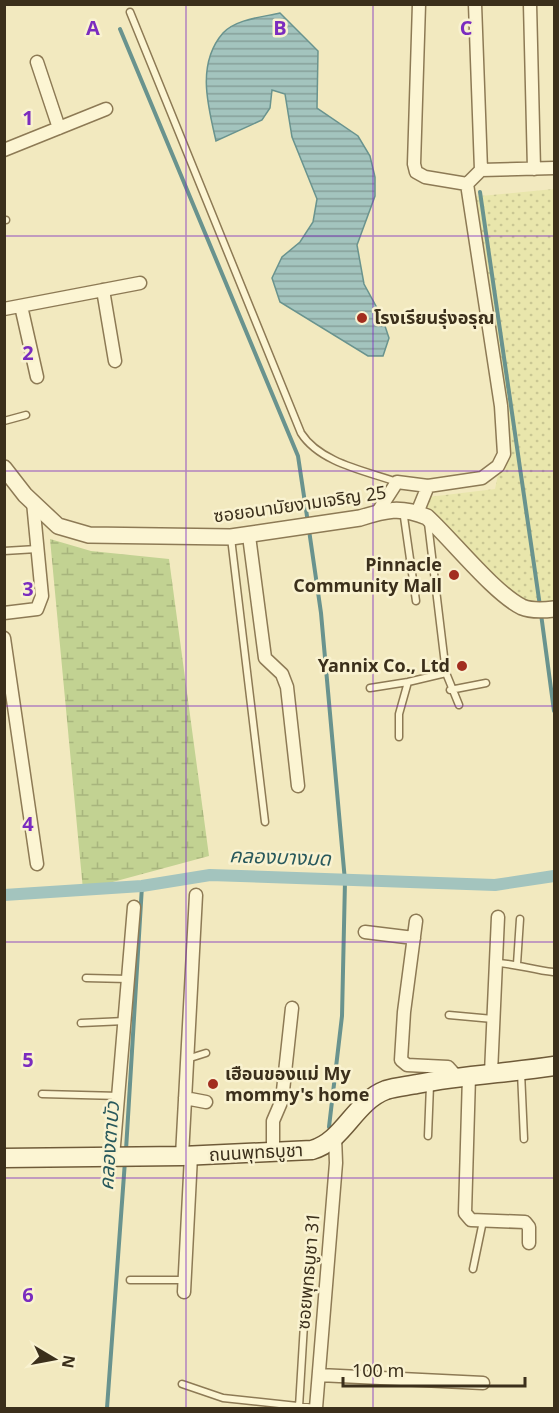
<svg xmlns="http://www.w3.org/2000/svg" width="559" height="1413" viewBox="0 0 559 1413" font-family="Georgia,'Noto Sans Thai',serif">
<defs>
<pattern id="farmland-dots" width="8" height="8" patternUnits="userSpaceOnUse" patternTransform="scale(1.5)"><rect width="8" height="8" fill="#e9e6ac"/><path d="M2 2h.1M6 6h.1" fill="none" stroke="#c9c693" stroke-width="1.8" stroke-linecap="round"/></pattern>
<pattern id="wetland-marsh" width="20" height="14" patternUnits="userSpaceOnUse" patternTransform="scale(1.5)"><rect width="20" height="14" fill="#c2d292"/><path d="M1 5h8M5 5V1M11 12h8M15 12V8" fill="none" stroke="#a8b57d"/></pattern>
<pattern id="water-rules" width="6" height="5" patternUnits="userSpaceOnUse" patternTransform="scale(1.5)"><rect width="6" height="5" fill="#a3c4be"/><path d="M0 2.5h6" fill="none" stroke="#86a09a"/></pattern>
</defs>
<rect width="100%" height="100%" fill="#f2e9bf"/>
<path fill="url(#farmland-dots)" d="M554 189V605L514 608 411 510 420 498 495 489 500 465 470 197Z"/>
<path fill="url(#wetland-marsh)" d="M50 539 91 551 169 559 209 856 83 890Z"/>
<path fill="url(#water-rules)" stroke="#69938e" stroke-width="1.5" d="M280 13 318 51 317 108 358 136 370 156 375 177V196L357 245 364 284 382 317 389 338 383 356H368L280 302 272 278 282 257 300 242 313 222 317 199 292 137 285 94 272 90 270 108 262 120 216 141C208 106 196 64 223 33 236 19 263 17 280 13Z"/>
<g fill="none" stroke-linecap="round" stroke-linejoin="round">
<path stroke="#69938e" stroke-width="4" d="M120 29 298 456 308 523
M480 192 540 606
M309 530 321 613 345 881 342 1016 329 1127
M541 614 554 711
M126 1150 142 886
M107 1408 125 1161"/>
<path stroke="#a3c4be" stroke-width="12" d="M4 895 142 886 210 875 495 885 554 876"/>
<g stroke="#8d7a55" stroke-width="9">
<path id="service" d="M130 12 301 433C320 463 366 471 397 482
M4 220H6
M4 421 26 415
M403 510 416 601
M428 523 446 673 459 705
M231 538 265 822
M4 551 37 549
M370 688 408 682 446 673
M450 690 486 683
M399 737V714L408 682
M494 963C515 963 532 970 553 972
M517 964 520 919
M86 978 128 979
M449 1015 493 1019
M81 1023 125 1021
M187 1059 206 1053
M521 1072 524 1139
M42 1094 120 1096
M428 1136 430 1085
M473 1269 483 1221
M130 1280H184
M182 1384 223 1398 316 1408
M299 1407 306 1291"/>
</g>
<g stroke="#8d7a55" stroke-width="15">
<path id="minor" d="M419 4 414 164 416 172 425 177 467 184
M475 4 481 170
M530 4 534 169
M37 62 59 128
M4 150 106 109
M467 184 481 170 554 168
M103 290 115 361
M21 306 37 377
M4 309 140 283
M379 510 397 482 428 486 482 478 498 466 504 454 501 406 467 184
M417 513 428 486
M249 536 265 658 282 674 287 687 298 786
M4 613 37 609 42 596 33 502
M4 638 37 864
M416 921 404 1012 401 1060 407 1065 448 1067 457 1077
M365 932 414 938
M491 1073 498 917
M469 1076 465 1213 471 1220 525 1222 529 1227V1243
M185 1098 206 1102
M273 1154V1121L282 1100 292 1008
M182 1156 196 895
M113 1157 134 907
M184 1292 191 1156
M319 1375 483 1383
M316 1408 336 1163 335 1137"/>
</g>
<g stroke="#8d7a55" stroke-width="18">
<path id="tertiary" d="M4 468 25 495 58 526 89 535 231 537 360 518C386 510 400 506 427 517 453 541 494 593 522 607 531 611 545 610 554 609"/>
</g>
<g stroke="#6f5b39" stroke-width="21">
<path id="secondary" d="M4 1158 182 1156 312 1150C344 1141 354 1102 386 1090 395 1087 407 1086 417 1084 463 1075 509 1073 554 1066"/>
</g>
<use href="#service" stroke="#fcf5d3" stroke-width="6"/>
<use href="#minor" stroke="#fcf5d3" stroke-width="12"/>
<use href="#tertiary" stroke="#fcf5d3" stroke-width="15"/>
<use href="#secondary" stroke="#fcf5d3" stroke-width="18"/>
</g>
<path fill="none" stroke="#7b2cbf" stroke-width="1.5" stroke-opacity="0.55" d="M186 4V1408M373 4V1408M4 236H554M4 471H554M4 706H554M4 942H554M4 1178H554"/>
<g fill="#a22e1f" stroke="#f9f2d0" stroke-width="2">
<circle cx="362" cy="318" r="6"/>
<circle cx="454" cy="575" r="6"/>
<circle cx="462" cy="666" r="6"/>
<circle cx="213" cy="1084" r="6"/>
</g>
<g text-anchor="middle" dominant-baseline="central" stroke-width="5" stroke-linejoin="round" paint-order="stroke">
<g font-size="18" font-weight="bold" fill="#3b2f1b" stroke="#f9f2d0" text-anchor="start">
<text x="374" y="318">โรงเรียนรุ่งอรุณ</text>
<text x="442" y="565" text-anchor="end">Pinnacle<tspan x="442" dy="21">Community Mall</tspan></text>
<text x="450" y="666" text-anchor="end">Yannix Co., Ltd</text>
<text x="225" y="1074">เฮือนของแม่ My<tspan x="225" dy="21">mommy's home</tspan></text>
</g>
<g font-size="18" fill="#3b2f1b" stroke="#f9f2d0">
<text transform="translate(300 505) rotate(-8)">ซอยอนามัยงามเจริญ 25</text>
<text transform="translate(256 1153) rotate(-3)">ถนนพุทธบูชา</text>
<text transform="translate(309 1271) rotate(-85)">ซอยพุทธบูชา 31</text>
</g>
<g font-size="20" font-style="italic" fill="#29595c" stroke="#f9f2d0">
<text transform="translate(280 858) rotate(2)">คลองบางมด</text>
<text transform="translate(110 1146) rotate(-86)">คลองตาบัว</text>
</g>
</g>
<g font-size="20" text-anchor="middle" font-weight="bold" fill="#7b2cbf" stroke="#f9f2d0" stroke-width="5" stroke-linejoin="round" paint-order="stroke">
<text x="93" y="35">A</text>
<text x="280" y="35">B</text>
<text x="466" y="35">C</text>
<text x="28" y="125">1</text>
<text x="28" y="360">2</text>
<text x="28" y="596">3</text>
<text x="28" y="831">4</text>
<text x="28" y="1067">5</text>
<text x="28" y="1302">6</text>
</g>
<rect width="559" height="1413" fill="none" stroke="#3b2f1b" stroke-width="12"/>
<g transform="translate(54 1359) rotate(100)" stroke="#f9f2d0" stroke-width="4.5" paint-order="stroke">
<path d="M0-4.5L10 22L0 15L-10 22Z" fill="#3b2f1b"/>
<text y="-9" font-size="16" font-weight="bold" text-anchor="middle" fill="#3b2f1b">N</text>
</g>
<path d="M343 1377v9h182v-9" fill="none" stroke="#3b2f1b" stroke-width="3"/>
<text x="352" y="1377" font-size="18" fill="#3b2f1b" stroke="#f9f2d0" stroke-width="4.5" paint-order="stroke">100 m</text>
</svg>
